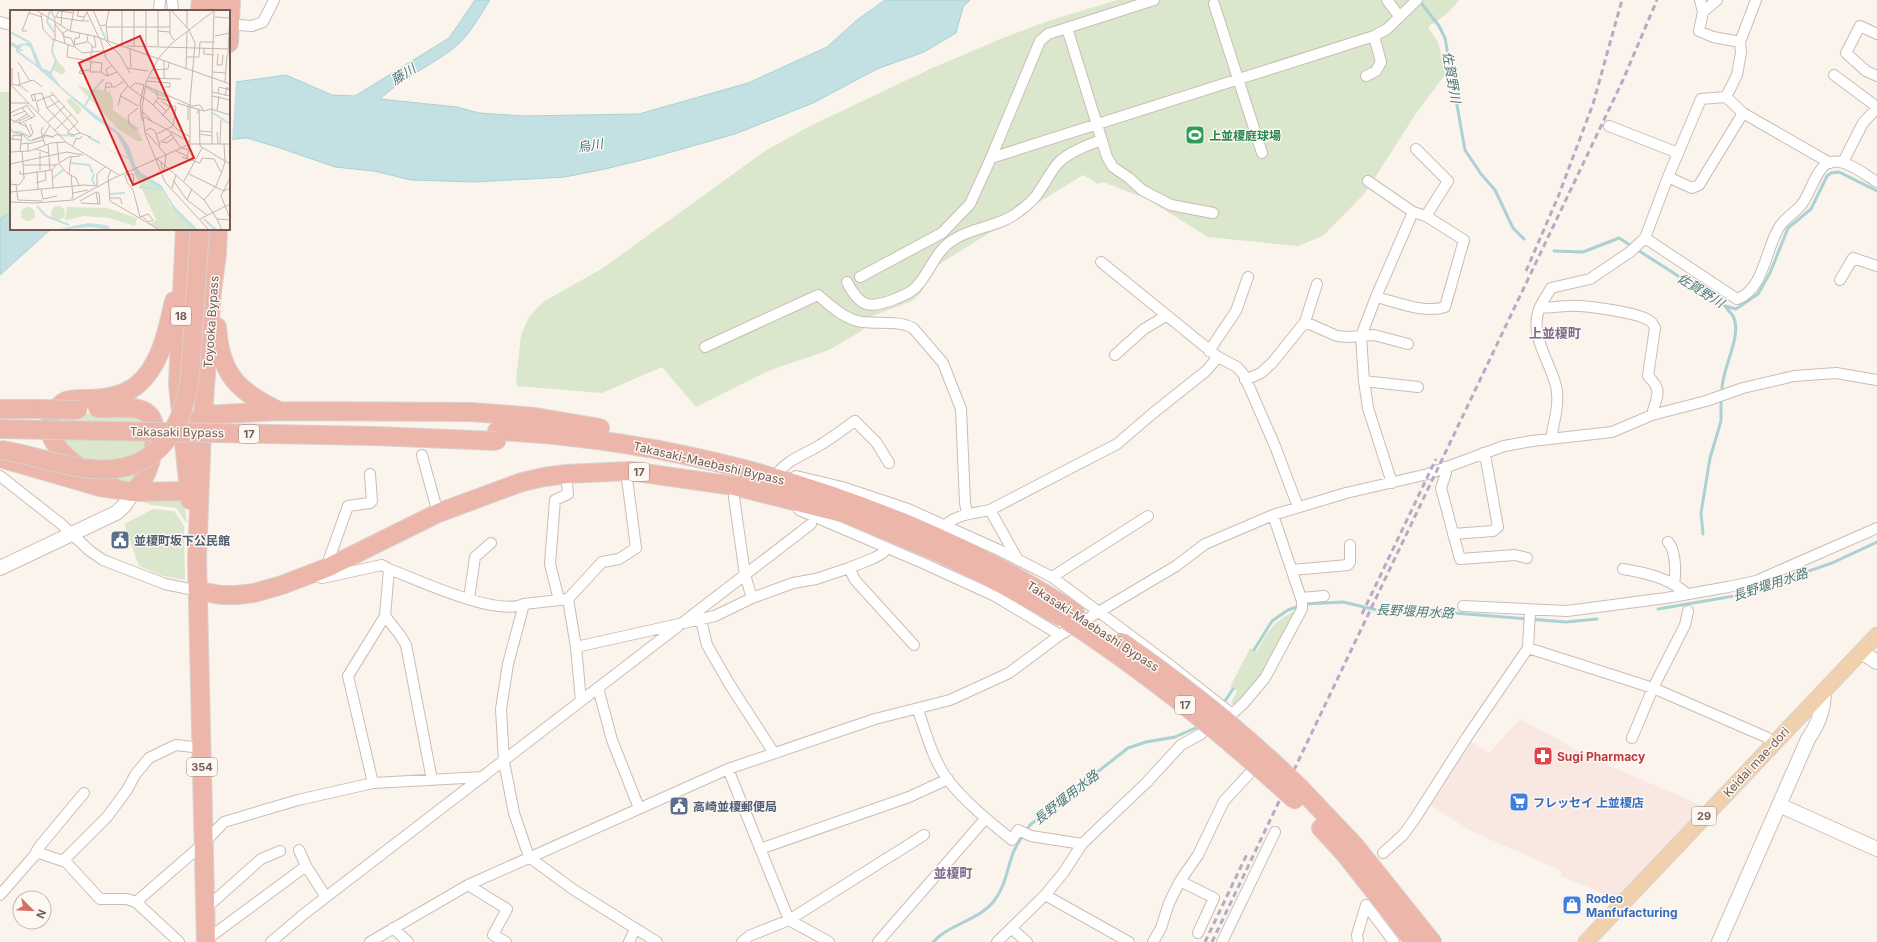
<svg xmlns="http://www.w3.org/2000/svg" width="1877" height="942" viewBox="0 0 1877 942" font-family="Inter,'Noto Sans JP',sans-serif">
<rect width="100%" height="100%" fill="#fbf4ed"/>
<path fill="#f9e7e2" d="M1520 719 1596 760 1703 806 1617 899 1561 876 1562 871 1469 830 1429 804 1469 740 1489 753Z"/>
<path fill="#dae7cc" d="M1117 0H1459L1448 13 1428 27 1438 42 1447 72 1415 115 1365 193 1324 235 1298 246 1208 237 1147 199 1103 182 1098 184 1083 175 933 268 921 293 912 301 867 318 863 330 829 350 768 371 696 407 662 367 602 393 517 386 516 379 521 335 529 317 543 302 603 268 765 151 808 127 930 69 1003 38 1048 21Z
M0 92H11V212L0 219Z
M79 413 142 416 150 444 132 483 121 484 66 452 57 417Z
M159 495 182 500 185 507 187 524 176 508 151 505 139 500Z
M153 509 174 511 184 526 185 580 163 576 139 566 124 524Z
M1297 610 1265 671 1237 706 1231 703 1237 691 1230 687 1250 648 1257 651C1270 628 1273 622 1297 610Z"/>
<path fill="#c3e1e3" stroke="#aad1d3" d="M475 0H490C480 15 470 35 455 47 431 66 402 78 380 99L457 107 479 113 524 116 639 114 748 83 827 47 857 20 885 0H970L963 7 956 33 924 52 877 69 813 103 735 134 650 158 605 169 565 177 475 182 411 180 374 171 335 167 280 148 247 138 235 139 229 141V83L286 75 332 95 355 96 449 38Z
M11 212V229H51L0 275V219Z"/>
<path fill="#fbf4ed" d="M236 80 232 142 229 143V81Z"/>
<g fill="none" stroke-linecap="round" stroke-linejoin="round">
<path stroke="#aad1d3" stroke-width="3" d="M1419 0 1439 26 1445 38 1465 150 1481 174 1495 190 1513 228 1524 239
M1554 251 1583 252 1619 238 1725 306 1736 309 1758 294 1770 273 1788 228 1811 209 1827 176 1831 173 1839 172 1877 191
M1722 389C1722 368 1743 335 1733 316 1731 313 1728 310 1725 306
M1703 534 1701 513 1710 458 1721 421V402
M1658 609 1740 595 1832 563 1877 542
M1254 650 1272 621 1288 610 1306 604 1343 602 1377 610 1429 611 1566 622 1597 619
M1223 704 1233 689
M933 942C949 924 978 921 994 901 1005 887 1007 870 1013 853 1017 843 1024 834 1030 825L1128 748 1146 742 1175 737 1200 726"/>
<g stroke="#ccbcb3" stroke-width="12">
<path id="street" d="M172 0 173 11
M1387 0 1399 16
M1700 0 1703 12 1699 31 1713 37 1740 42
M1214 4 1262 153
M159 11 160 0
M1703 12 1717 0
M0 22 11 25
M239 25 252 26 263 22 274 0
M1067 28 1107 157 1113 167 1129 178 1142 190 1171 205 1213 213
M1877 34 1860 26 1846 53 1866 71 1877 76
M1834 75 1877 107
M1366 76 1376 71 1381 62 1374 36
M1726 97 1737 75 1741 52 1740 42 1756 0
M1609 126 1678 153
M1416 149 1448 181 1426 216
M991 158 1374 36 1387 29 1417 0
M1843 162 1863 123 1877 108
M1668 177 1692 188 1699 185 1743 113
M1368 181 1413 212 1426 216 1464 240 1445 307C1424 314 1397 302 1376 297
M1645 238 1668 177 1701 99 1726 97 1743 113 1830 163
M1101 262 1218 357 1237 367 1244 375 1275 446 1298 507
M860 277 942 233 970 204 991 158 1040 41 1048 34 1154 0
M1840 280 1853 258 1877 266
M847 282C860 308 870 309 895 299 902 296 911 293 916 287 930 273 935 251 953 240 973 227 998 227 1017 213 1023 208 1031 203 1035 197 1044 186 1049 173 1059 162 1071 151 1087 145 1102 140
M1540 307C1549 309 1558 306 1568 306 1583 305 1638 312 1650 321 1652 322 1654 326 1655 328L1648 376C1664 392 1656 396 1652 415
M1305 322 1337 336 1348 337 1374 335 1408 344
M705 347 818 295C831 306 845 320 863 322 880 324 897 320 913 328L943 363 961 409 965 503 967 514
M1209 351 1236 311 1248 277
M1115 355 1144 329 1166 316
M1245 380 1261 373 1272 363 1305 322 1317 284
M1364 381 1418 387
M1551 438C1554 422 1560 402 1556 386 1550 361 1528 334 1540 307 1543 300 1548 294 1551 288L1590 279 1630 252 1645 238 1737 299C1765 289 1765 248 1780 226 1786 217 1796 212 1802 204 1810 194 1817 166 1830 162 1846 159 1864 174 1877 182
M422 455 438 513
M1445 467 1446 473 1441 488 1460 559 1515 555 1527 558
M0 476 60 523 90 551 103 560 165 584 199 591
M796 476 842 487 908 509 999 550 1052 577 1166 662 1232 714 1243 704 1265 678 1302 609V601L1273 515
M774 478C785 460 804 455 820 445 832 438 843 429 855 421L876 442 889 463
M1392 483 1368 408 1364 381 1361 336 1376 297 1413 212
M737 487 734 486V497L745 575 752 598
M799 510 925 564 995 596 1060 635
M990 510 1117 444 1152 414 1206 371 1218 357
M941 529C955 514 971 514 990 510L1018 560
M1453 534 1493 531 1498 527 1486 460 1483 453
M1668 542C1676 550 1676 573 1674 584
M329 567V559L348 506 370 503 372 501 370 474
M849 568 855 580 914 645
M389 569 385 616 400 635 406 645 432 780
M1623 569C1647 573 1669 578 1687 594
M1292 570 1348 565 1350 562V545
M314 575 322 578 382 565 389 569C418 580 496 617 524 604L568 599 602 562 619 559 636 548 626 471
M1052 577 1148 516
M1301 598 1324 596
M469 599 475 557 491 543
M568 599 576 647 581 701
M559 600 550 564 555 500 568 494 566 474
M524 604 508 664 501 709 504 762 514 813 529 857 574 890 657 942
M1463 606 1567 611 1666 598 1728 587 1756 581 1877 528
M701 620 707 645 730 685 774 753
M576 647 715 616 752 598 793 583 816 579 849 568 874 558 883 553 887 548
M1528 648 1653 688 1766 737 1774 743
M598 688 612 740 639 808
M918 710C926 733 933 760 948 780 966 803 990 822 1012 840L1018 830 1031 836 1082 844
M1632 738 1653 688 1685 625 1688 611
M728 769 789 920 829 942
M373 783 348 676 385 616
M760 849 909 797 948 779
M299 850 306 866 326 897
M36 852 66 862 100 899H127L136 902 179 942
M1383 853 1403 835 1414 820 1467 737 1528 648 1530 611
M63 861 107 817 127 790 135 775 149 758 176 745 201 748
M1180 881 1214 898 1198 933
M468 885 507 909 493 935 506 942
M0 895 34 856 39 847 84 793
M1045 895 1129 942
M136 902 204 843 224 822 298 800 373 783 483 777
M1366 905 1394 942
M205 909 261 859 280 851
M393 928 408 942
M1012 929 1027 942
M206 940 306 866
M271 942 304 914 811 524
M370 942 468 885 728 769 875 719 950 700 1009 673 1060 635 1176 566 1205 544 1273 515 1346 493 1428 474 1504 446 1532 441 1612 432 1652 415 1706 401 1743 388 1794 376 1836 373 1877 380
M629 942 635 929
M742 942 749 936 789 920 924 835
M878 942 985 819
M997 942 1045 895 1064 872 1082 844 1147 782 1181 745 1201 734
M1153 942 1161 928 1169 903 1180 881 1198 855 1224 801 1259 763
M1222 942 1275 832
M1358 942 1357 935 1366 905"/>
</g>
<g stroke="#d1bdb3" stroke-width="16">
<path id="secondary" d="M0 568 116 513 124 506 133 492
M1861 652 1877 662
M1779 805 1877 849
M1719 942 1808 739C1818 725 1824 708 1824 691"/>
</g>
<g stroke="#d8d1ce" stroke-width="17">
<path id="primary" d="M1586 942 1877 635"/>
</g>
<g stroke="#d8d1ce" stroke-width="20">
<path id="highway" d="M200 11 201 0
M216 11 217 0
M229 43 231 0
M185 229 178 384 190 500
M217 327C220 373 237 391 277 410
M98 408C112 409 132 405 144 411 165 422 151 464 143 480 141 484 137 488 133 492
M0 409H41
M497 431C663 439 830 483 979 557 1012 574 1044 593 1075 612
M183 441 194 423 203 415 279 411 471 412 535 417 600 428
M0 458 100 487 133 492 189 491 194 480
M119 490C97 479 38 449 52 417 55 411 59 404 66 401 73 398 82 399 90 399 106 399 122 396 136 386 161 366 167 331 174 301
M834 509 944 555 994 580 1060 616
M199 591 221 595H237L254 593 282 585 329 567 438 513 522 482 544 477 566 474 630 471 734 486 842 513
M1300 788 1355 846 1432 942
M1321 828 1345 854 1414 942
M206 942 197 559 202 428 212 291 217 254 218 229"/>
</g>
<use href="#street" stroke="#fff" stroke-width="10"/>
<use href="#secondary" stroke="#fff" stroke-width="14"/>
<use href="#primary" stroke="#f1d1ad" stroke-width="15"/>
<use href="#highway" stroke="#edb6ab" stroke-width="18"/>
<path stroke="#b6abc4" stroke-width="3" stroke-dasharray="6 4" stroke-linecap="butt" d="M1526 271 1558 197 1593 104 1622 0
M1362 614 1436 459
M1205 942 1248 852
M1212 942 1623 80 1657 0"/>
<g stroke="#d8d1ce" stroke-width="20" stroke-linecap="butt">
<path id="highway-bridge" d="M41 409 78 410
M0 429 375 436 497 441
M0 450C28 454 55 464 83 468 150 478 182 437 190 376L200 229
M1068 621C1149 674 1223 734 1295 800
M1121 642C1185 686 1245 734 1300 788"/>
</g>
<use href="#highway-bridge" stroke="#edb6ab" stroke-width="18"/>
</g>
<defs>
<g id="stadium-square" transform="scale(1)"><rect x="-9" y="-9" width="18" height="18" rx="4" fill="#2e9e5b" stroke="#fdf8f3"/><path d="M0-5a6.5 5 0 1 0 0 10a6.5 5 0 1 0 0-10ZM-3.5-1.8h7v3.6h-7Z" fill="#fff"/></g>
<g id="civic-square" transform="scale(1)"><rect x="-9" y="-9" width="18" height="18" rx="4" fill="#5c6f8a" stroke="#fdf8f3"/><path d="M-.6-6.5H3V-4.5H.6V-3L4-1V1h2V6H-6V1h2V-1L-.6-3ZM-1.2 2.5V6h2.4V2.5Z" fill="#fff"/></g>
<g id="pharmacy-square" transform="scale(1)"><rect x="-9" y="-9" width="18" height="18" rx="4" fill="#e0444e" stroke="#fdf8f3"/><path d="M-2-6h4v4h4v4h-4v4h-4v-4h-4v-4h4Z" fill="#fff"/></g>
<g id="supermarket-square" transform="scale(1)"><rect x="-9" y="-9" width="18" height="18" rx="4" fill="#3f7fe0" stroke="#fdf8f3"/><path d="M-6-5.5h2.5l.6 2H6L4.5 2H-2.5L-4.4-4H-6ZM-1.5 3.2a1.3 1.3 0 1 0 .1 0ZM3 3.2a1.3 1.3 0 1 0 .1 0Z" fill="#fff"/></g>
<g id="shop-square" transform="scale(1)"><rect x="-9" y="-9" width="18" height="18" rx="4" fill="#3f7fe0" stroke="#fdf8f3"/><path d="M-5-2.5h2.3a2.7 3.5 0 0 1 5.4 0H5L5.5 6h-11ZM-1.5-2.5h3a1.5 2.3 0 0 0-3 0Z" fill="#fff"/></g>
</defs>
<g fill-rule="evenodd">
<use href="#stadium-square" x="1195" y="135"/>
<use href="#civic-square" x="120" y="540"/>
<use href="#pharmacy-square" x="1543" y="756"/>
<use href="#supermarket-square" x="1519" y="802"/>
<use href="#civic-square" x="679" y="806"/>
<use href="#shop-square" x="1572" y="905"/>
</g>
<g text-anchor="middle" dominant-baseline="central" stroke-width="3" stroke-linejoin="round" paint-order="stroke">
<g fill="#fdf8f3" stroke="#9d8982" stroke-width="1">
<rect x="171" y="307" width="20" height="18" rx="3"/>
<rect x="239" y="425" width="20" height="18" rx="3"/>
<rect x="629" y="463" width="20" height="18" rx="3"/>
<rect x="1175" y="696" width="20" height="18" rx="3"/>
<rect x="187" y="758" width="30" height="18" rx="3"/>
<rect x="1692" y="807" width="24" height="18" rx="3"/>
</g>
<g font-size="11" font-weight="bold" fill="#745a51">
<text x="181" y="316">18</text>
<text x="249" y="434">17</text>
<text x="639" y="472">17</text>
<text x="1185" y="705">17</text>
<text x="202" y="767">354</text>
<text x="1704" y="816">29</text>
</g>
<g font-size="12" font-weight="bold" fill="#27864d" stroke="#fdf8f3" text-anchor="start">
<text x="1209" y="135">上並榎庭球場</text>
</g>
<g font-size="12" fill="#745a51" stroke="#fdf8f3">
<text transform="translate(211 322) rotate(-86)">Toyooka Bypass</text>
<text transform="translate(177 432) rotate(1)">Takasaki Bypass</text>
<text transform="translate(709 463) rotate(13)">Takasaki-Maebashi Bypass</text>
<text transform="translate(1093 626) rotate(33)">Takasaki-Maebashi Bypass</text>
<text transform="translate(1756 762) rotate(-47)">Keidai mae-dori</text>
</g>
<g font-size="12" font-weight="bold" fill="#4e5e75" stroke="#fdf8f3" text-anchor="start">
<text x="134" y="540">並榎町坂下公民館</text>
<text x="693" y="806">高崎並榎郵便局</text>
</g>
<g font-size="12" font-weight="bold" fill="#be3a42" stroke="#fdf8f3" text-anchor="start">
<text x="1557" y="756">Sugi Pharmacy</text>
</g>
<g font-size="12" font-weight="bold" fill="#366cbe" stroke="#fdf8f3" text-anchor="start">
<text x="1533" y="802">フレッセイ 上並榎店</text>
<text x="1586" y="898">Rodeo<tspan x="1586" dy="14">Manfufacturing</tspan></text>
</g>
<g font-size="13" font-style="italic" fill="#4a7a7d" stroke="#fdf8f3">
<text transform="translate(403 74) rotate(-33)">藤川</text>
<text transform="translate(1452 77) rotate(80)">佐賀野川</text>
<text transform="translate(590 145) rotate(-9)">烏川</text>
<text transform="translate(1701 290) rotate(32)">佐賀野川</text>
<text transform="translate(1770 584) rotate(-18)">長野堰用水路</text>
<text transform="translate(1415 611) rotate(3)">長野堰用水路</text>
<text transform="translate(1066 797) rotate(-38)">長野堰用水路</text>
</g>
<g font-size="13" font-weight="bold" fill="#7f6a8f" stroke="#fdf8f3">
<text x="1555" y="333">上並榎町</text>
<text x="953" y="873">並榎町</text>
</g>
</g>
<g transform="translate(10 10)">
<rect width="220" height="220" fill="#fbf4ed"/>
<path d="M47 50 56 61 52 65 43 60ZM66 74 83 82 86 79 100 82 103 90V100L129 118 128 122 133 131H127L108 119ZM60 88 72 99 68 105 56 91ZM125 164 152 180 160 195 184 220H151L140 214 146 210ZM41 203a7 7 0 1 1 14 0a7 7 0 1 1-14 0ZM57 197 97 198 127 208 125 216 99 208 74 206 57 210 55 209ZM11 204a7 7 0 1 1 14 0a7 7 0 1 1-14 0Z" fill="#dae7cc"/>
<path d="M0 31 7 35 21 32 32 58 39 61 52 78 110 124 119 136 125 155 130 162 151 175 164 196 188 220H184L166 203 152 180 125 164 119 149 102 142 89 132 103 142 118 147 107 124 84 108 21 52 26 54 20 37 13 35 10 38 14 41H10L0 35ZM78 213 97 215 101 220 81 217 45 220Z" fill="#c3e1e3"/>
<path fill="none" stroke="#c3e1e3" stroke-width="2" d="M40 0 37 12 44 22M90 17 96 29M0 22 19 32M7 38V41L23 53M40 65 46 51 42 41 44 29M136 77 147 84 159 87M75 96 83 81 94 69M203 103 220 114M4 122H10L20 131 37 126 44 127M48 125 65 126M78 127 90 133M61 153 79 155 83 163M84 164 82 170 85 175M43 168 53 160M129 177 152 180M100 184 115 183M27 196 36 206 59 215M194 209 206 220"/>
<path fill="none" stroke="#c5b6af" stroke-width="1" d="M26 0 60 21 84 26 220 74M41 0 45 10V30M69 0 67 6 74 7M76 0 89 28M83 0 90 16 96 15M136 0V36M160 0V24L164 30M161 0 179 20 185 33 180 92V134M77 2 72 11H79M19 3 32 7M31 4 33 19 42 29 65 37 72 43 93 41M46 7 72 11M205 7 220 8M45 8 49 1 63 3M45 14 55 27 61 28 64 35 77 32 78 24M51 16 52 1M96 17H160M177 18V0M17 21H12L20 0M60 21 64 0M148 21 160 22M205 26 220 23M90 28 96 48 120 78 141 93 167 119 180 127M96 31 110 45 120 63M98 31 96 15 99 0M78 32 82 35V43M55 34 53 23 58 20M58 35 57 47 80 51M64 36 65 28H69L70 23M112 36V0M117 36 220 39M124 36V0M148 36V0M82 37H86L84 26M194 38V44L204 45M120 39 121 57M81 43V52L92 53 91 62 97 66 107 62M208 44 207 55H212L213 45M218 45 220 0M177 47H189L190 32H205M154 51V69M8 52 20 71M81 52 80 62H91M118 58 138 61M176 59 177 22M142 60 158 59 159 52M8 62 10 75M202 62 216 63M74 64 69 63 70 61 79 60M98 66 96 59 102 56M202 67V134M140 68 171 69M202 68 204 1M136 71 160 73V77H155M215 72 217 45M0 74 57 133 109 165M1 74 11 76 18 82M2 74V58M8 75 23 70 32 77M136 76 182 96 190 95 194 101 201 99 220 105M96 77H105L114 71M120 78 125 73 134 75 130 94 132 111M95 81 96 73H101L102 77M41 82 68 112 59 121M202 82 220 86M208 83 209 77 220 80M24 84 29 102M111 86 128 96M202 86 220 90M215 86 217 77 219 80M39 87 70 123 81 127M148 88 160 91V97L152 106M26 90 23 91 21 85 32 83 37 98 59 121 57 123 64 125 70 123M27 91 43 85M146 91 156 101M151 91 166 101M0 93H19M167 93 194 101M143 95 148 88 146 81M108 96 111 84 118 76M178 96V110M12 98 22 109M37 98 49 91M207 101 209 86M133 102 142 111M0 103 18 95M187 103 189 99 190 136 220 154M3 106 15 101M134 107 180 132M0 109 17 117M38 112 55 96M3 113 17 104M15 113 21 126M9 114 25 106 17 96M10 114 9 111 19 106M33 117 31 121 35 135M0 118 3 122 12 125M125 119 119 114 118 106 128 98M45 120 62 104M135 121 140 118 145 121 150 136M190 121 202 122M160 122 170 137 178 140M207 122 208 134M137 123 156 145M147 124 163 116 166 97 160 95M190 124 202 126M33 126 40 115M0 129 12 130M3 129V125L12 126M22 130 36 125 42 127 48 124M47 132 49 152M152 132 157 133 163 128M149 133 161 125M11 134 18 133V141M18 134 34 130M38 134 40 160M210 134 211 110M63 136 66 128 70 129 72 126M26 139 38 143M10 141 12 123 20 127 23 123 20 114M12 141 14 168M166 141 177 146M0 142 20 141 41 133 56 132M172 147 190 153 192 148 204 149 211 162M177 148 180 134M147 149 151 152 153 163M151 152 195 191 207 209 220 210M48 153 57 163 66 168 69 175M0 154 57 142 73 145M13 155H46M30 160V142M101 160 98 167 100 191 150 220M10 161V164H14L42 160M27 161 28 179M154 162 156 145M59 164 61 147M179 164 214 181 220 178M115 165 117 172 123 180 130 207M115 165 123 164 124 175 122 176M220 168 211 186 220 208M163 170 177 190M174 171 192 138M26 173 36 170 35 161M0 174 9 175 15 167M6 175 8 190 32 191M87 175V164L95 157M43 178 42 160 46 155 59 147 70 146M162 178 166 165M31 179 33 189 47 186M182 179 177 190 197 205M0 182 74 175 88 176M86 182 88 194M63 183 78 180M61 188H63L61 165M100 188H110L112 194M194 190 206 176 211 164 215 152 214 134M70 191 86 182 89 183 90 194 71 193M0 192 25 193 63 190 104 168 180 134H220M130 207 138 204 143 210 139 212 132 206M190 209 220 194M207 209 212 220M199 220 155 172 135 123 132 98 136 72 148 49 162 33 205 0"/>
<path fill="#d62828" fill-opacity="0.15" stroke="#d62828" stroke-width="2" d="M130 26 184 148 123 175 69 53Z"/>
<rect width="220" height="220" fill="none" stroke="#745a51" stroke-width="2"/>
</g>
<g transform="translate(32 910) rotate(114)"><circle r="19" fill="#fdf8f3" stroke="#c6b9b2"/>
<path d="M0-3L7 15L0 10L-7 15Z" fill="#d56f61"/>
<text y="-6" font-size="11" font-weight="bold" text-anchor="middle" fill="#745a51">N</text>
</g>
</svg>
